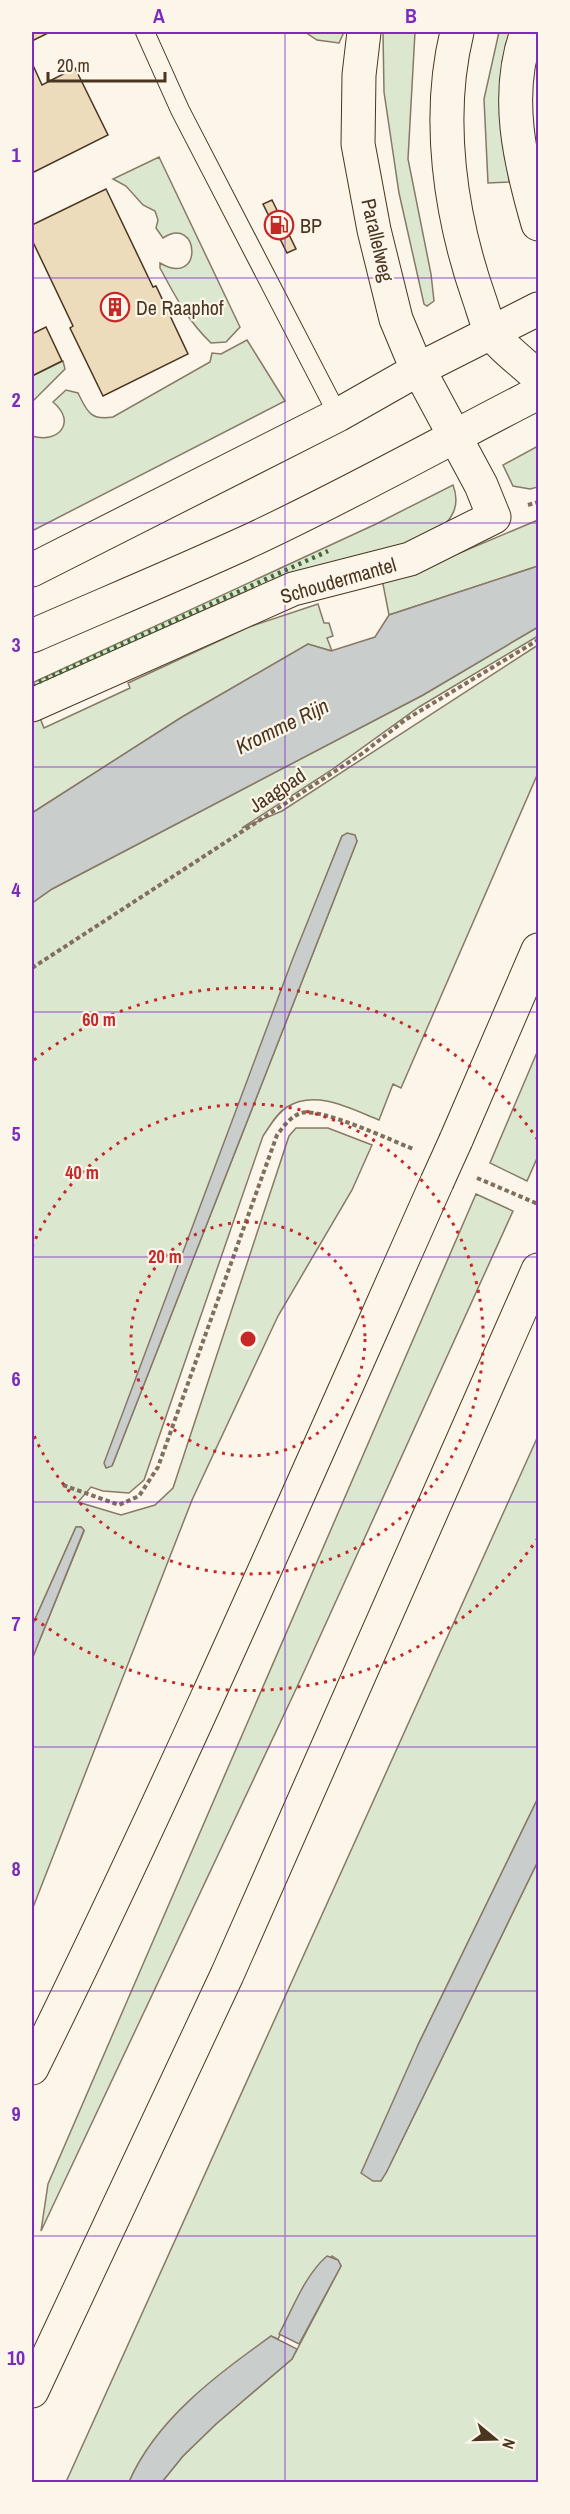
<svg xmlns="http://www.w3.org/2000/svg" width="570" height="2514" viewBox="0 0 570 2514" font-family="'Archivo Narrow',sans-serif">
<rect width="100%" height="100%" fill="#fbf6e9"/>
<path fill="#dce7d0" stroke="#887966" stroke-width="1.5" fill-rule="evenodd" d="M305 32H344L339 43 317 40Z
M383 32H415L408 159 431 274 434 301 427 306 424 304 399 193 384 92Z
M499 32H515L505 139 509 182 488 183 484 99Z
M159 157 240 327 226 342 211 343C188 321 175 296 160 268V263C204 289 200 214 163 238L156 228 158 220 155 211 143 205 126 186 113 179Z
M247 340 285 401 32 531V436C57 444 78 423 53 402L66 390 78 393C87 411 90 421 113 417L210 362 212 353 221 354Z
M63 361 65 369 32 402V376Z
M538 446V487L530 489 513 486 503 465Z
M453 485C461 506 452 520 436 532L32 691V683L376 524Z
M538 520V566L389 615 382 579 450 557Z
M318 604 324 623H329L333 636 327 638 332 651 308 644 182 717 32 813V721L40 718 44 728 130 688 128 683 249 627Z
M538 627V636L419 707 330 771 242 828 282 811 538 645V773L401 1088 393 1084 379 1120C351 1109 316 1089 287 1107 276 1114 270 1126 263 1136L144 1480 129 1493 103 1491 91 1487 78 1502 121 1515 155 1505 173 1488 289 1136 296 1128H328L372 1145 352 1190 278 1316 192 1500 32 1910V1659L84 1531 81 1527H76L32 1626V903L52 889 423 695ZM342 836 357 841 112 1466C186 1255 259 1044 342 836Z
M538 1050V1156L527 1181 490 1163Z
M476 1194 513 1211 297 1687 41 2231 48 2184Z
M538 1436V1798L418 2045 386 2173 538 1861V2482H162L183 2456 216 2424 292 2359 341 2266 338 2260 332 2256 304 2286 278 2339 271 2336C220 2379 156 2419 129 2482H66Z"/>
<path fill="#c9cecd" stroke="#887966" stroke-width="1.5" d="M538 566V627L423 695 52 889 32 903V813L182 717 308 644 331 651 375 637 389 615Z
M347 833 355 835 357 841 112 1466 106 1468 104 1463 293 958 342 836Z
M76 1527H81L84 1530 32 1659V1626Z
M538 1798V1861L386 2173 381 2181H373L361 2173 418 2045Z
M327 2256 338 2260 341 2266 299 2344 279 2334C293 2308 305 2275 327 2256Z
M271 2336 297 2349 292 2359 216 2424 183 2456 162 2482H129C156 2419 217 2375 271 2336Z"/>
<path fill="#ecdcbc" stroke="#4a3520" stroke-width="1.5" d="M32 32H50L32 41Z
M32 63 42 85 75 68 108 135 32 173Z
M106 189 153 287 156 286 188 354 103 396 70 328 73 326 32 240V225Z
M272 200 296 249 287 253 263 204Z
M46 327 62 361 32 376V334Z"/>
<g fill="none" stroke-linecap="round" stroke-linejoin="round">
<g stroke="#4a3520" stroke-width="20">
<path id="lane" d="M145 32 180 110 338 415"/>
</g>
<g stroke="#4a3520" stroke-width="35">
<path id="street" d="M32 705 293 589 410 559 494 517 481 485 411 355 396 319 374 230 358 144 359 75 364 32"/>
</g>
<g stroke="#4a3520" stroke-width="35">
<path id="primary" d="M32 570 338 415 419 369 538 309
M32 636C103 605 175 575 245 543 345 497 440 443 538 393"/>
</g>
<g stroke="#4a3520" stroke-width="35">
<path id="highway" d="M457 32C436 118 450 215 479 298 483 309 486 323 492 333 499 345 527 366 538 377
M527 32C504 95 520 162 538 224
M456 1140 538 950
M32 2068C176 1777 305 1479 437 1182
M32 2391 227 1975 538 1270"/>
</g>
<path stroke="#7f6f5c" stroke-width="4" stroke-dasharray="4.5 3" stroke-linecap="butt" d="M528 505 538 502
M32 968 363 753 405 720 538 640
M477 1178 538 1204
M63 1485 119 1505 139 1496 158 1467 277 1135C284 1126 290 1117 301 1113 320 1107 393 1141 413 1149"/>
<use href="#lane" stroke="#fbf6e9" stroke-width="18"/>
<use href="#street" stroke="#fbf6e9" stroke-width="33"/>
<use href="#primary" stroke="#fbf6e9" stroke-width="33"/>
<use href="#highway" stroke="#fbf6e9" stroke-width="33"/>
<g stroke="#4a3520" stroke-width="35" stroke-linecap="butt">
<path id="highway-bridge" d="M437 1182 456 1140"/>
</g>
<use href="#highway-bridge" stroke="#fbf6e9" stroke-width="33"/>
<path stroke="#436837" stroke-width="4.5" stroke-dasharray="3 4.5" stroke-linecap="butt" d="M32 685 328 551"/>
</g>
<path fill="none" stroke="#7b2cbf" stroke-width="1.5" stroke-opacity="0.55" d="M285 32V2482M32 278H538M32 523H538M32 767H538M32 1012H538M32 1257H538M32 1502H538M32 1747H538M32 1991H538M32 2236H538"/>
<g fill="none" stroke="#c62828" stroke-width="3" stroke-dasharray="3 6">
<circle cx="248" cy="1339" r="117"/>
<path d="M32 1247A235 235 0 1 1 32 1431"/>
<path d="M538 1538A352 352 0 0 1 34 1618M34 1060A352 352 0 0 1 538 1140"/>
</g>
<defs>
<g id="fuel-ring" transform="scale(1.5)"><circle r="9.5" fill="#fbf6e9" stroke="#c62828" stroke-width="1.5"/><path d="M-5.5-6h7V0h2V4h1.3V-2.5L3-4.5l.8-.8L6-3V5H2.5V1h-1V6h-7ZM-4.2-4.7v3.2H.2V-4.7Z" fill="#c62828"/></g>
<g id="building-ring" transform="scale(1.5)"><circle r="9.5" fill="#fbf6e9" stroke="#c62828" stroke-width="1.5"/><path d="M-4-6H4V6H1V3H-1V6H-4ZM-2.5-4.3h1.7v1.8h-1.7ZM.8-4.3h1.7v1.8H.8ZM-2.5-1h1.7V.8h-1.7ZM.8-1h1.7V.8H.8Z" fill="#c62828"/></g>
</defs>
<g fill-rule="evenodd">
<use href="#fuel-ring" x="279" y="225"/>
<use href="#building-ring" x="115" y="307"/>
</g>
<g text-anchor="middle" dominant-baseline="central" stroke-width="4.5" stroke-linejoin="round" paint-order="stroke">
<g font-size="20" fill="#4a3520" stroke="#fbf6e9" text-anchor="start">
<text x="300" y="225">BP</text>
<text x="136" y="307">De Raaphof</text>
</g>
<g font-size="20" fill="#4a3520" stroke="#fbf6e9">
<text transform="translate(378 240) rotate(77)">Parallelweg</text>
<text transform="translate(338 580) rotate(-16)">Schoudermantel</text>
<text transform="translate(277 790) rotate(-33)">Jaagpad</text>
</g>
<g font-size="21" font-style="italic" fill="#4a3520" stroke="#fbf6e9">
<text transform="translate(282 726) rotate(-26)">Kromme Rijn</text>
</g>
</g>
<circle cx="248" cy="1339" r="9" fill="#c62828" stroke="#fbf6e9" stroke-width="3"/>
<g font-size="18" text-anchor="middle" font-weight="bold" fill="#c62828" stroke="#fbf6e9" stroke-width="4.5" stroke-linejoin="round" paint-order="stroke">
<text x="99" y="1026">60 m</text>
<text x="82" y="1179">40 m</text>
<text x="165" y="1263">20 m</text>
</g>
<rect width="570" height="2514" fill="none" stroke="#fbf6e9" stroke-width="66"/>
<g transform="translate(495 2439) rotate(109)" stroke="#fbf6e9" stroke-width="4.5" paint-order="stroke">
<path d="M0-4.5L10 22L0 15L-10 22Z" fill="#4a3520"/>
<text y="-9" font-size="16" font-weight="bold" text-anchor="middle" fill="#4a3520">N</text>
</g>
<path d="M48 72v9h117v-9" fill="none" stroke="#4a3520" stroke-width="3"/>
<text x="57" y="72" font-size="18" fill="#4a3520" stroke="#fbf6e9" stroke-width="4.5" paint-order="stroke">20 m</text>
<rect x="33" y="33" width="504" height="2448" fill="none" stroke="#7b2cbf" stroke-width="2"/>
<g font-size="20" text-anchor="middle" font-weight="bold" fill="#7b2cbf">
<text x="159" y="23">A</text>
<text x="411" y="23">B</text>
<text x="16" y="162">1</text>
<text x="16" y="407">2</text>
<text x="16" y="652">3</text>
<text x="16" y="897">4</text>
<text x="16" y="1141">5</text>
<text x="16" y="1386">6</text>
<text x="16" y="1631">7</text>
<text x="16" y="1876">8</text>
<text x="16" y="2121">9</text>
<text x="16" y="2365">10</text>
</g>
</svg>
